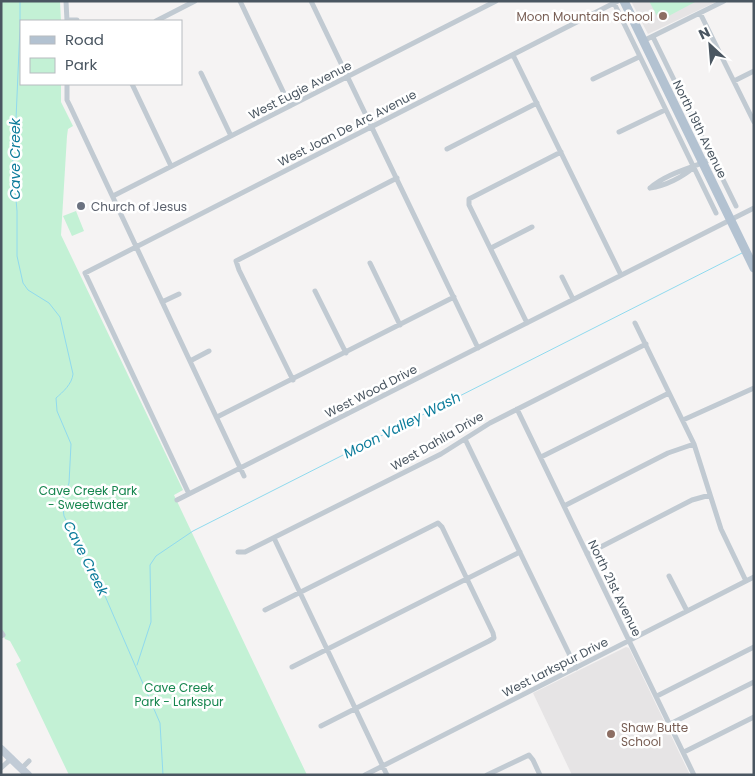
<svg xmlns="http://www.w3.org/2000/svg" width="755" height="776" viewBox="0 0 755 776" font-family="Poppins,sans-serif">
<rect width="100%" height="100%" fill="#f5f3f3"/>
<path fill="#e6e4e5" d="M631 1H718L648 34Z
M626 647 629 648 690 775H572L533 693Z"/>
<path fill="#c3f1d5" d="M60 1 61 21H21V84H61V102L73 126 68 129 67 136 61 235 183 490 174 495 307 775H69L16 664 21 661 10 641 5 639 1 631V2Z
M649 1H697L663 19 657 16Z
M76 211 84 231 72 236 63 216Z"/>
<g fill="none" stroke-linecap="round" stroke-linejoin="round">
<path stroke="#90daee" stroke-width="1" d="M20 1V27L15 142 12 152 17 211V256L23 283 28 290 49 303 60 317 73 374C72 384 63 392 56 398L57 411 71 444 69 483 62 501 64 516 82 553 99 582 160 723 163 775
M137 665 151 622 150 565 156 556 193 531 742 253"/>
<path stroke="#c1cad2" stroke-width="5" d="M66 1 67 21
M240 1 290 106
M311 1 478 348
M614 3 716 213
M700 13 754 122
M67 20H77
M156 21 195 1
M653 37 736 206
M643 41 724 1
M513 55 621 275
M201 73 231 136
M593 79 639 57
M734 81 754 71
M67 84V100L70 106 244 476
M132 84 171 166
M619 132 665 110
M447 149 537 103
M650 188C667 173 692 168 712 159
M650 188C665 186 683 177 694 167
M113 196 496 1
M491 248 532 227
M370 263 400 325
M562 277 573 299
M315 291 346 353
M162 302 179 294
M527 323 469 205V199L561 152
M635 323 694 444 721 529 746 581
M190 361 209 351
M293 380 239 270 236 261 397 178
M517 409 694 775
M217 417 454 297
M683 420 754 388
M465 439 576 668
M541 457 669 393
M189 494 85 273 618 1
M177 500 754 208
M564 506 668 453 694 444
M274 538 387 775
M238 552H245L441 454 490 423 646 344
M587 554 692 500 710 495
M669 576 687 611
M265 610 438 523 442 527 493 633 494 638 489 641 321 726
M1 632 3 635 1 636
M292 667 520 552
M657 696 754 647
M670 724 754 682
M684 752 754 717
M1 768 12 758
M22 768 29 761
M365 775 754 577
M487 775 529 755 533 760 540 775"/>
<path stroke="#c1cbd6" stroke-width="8" d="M1 749 28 775"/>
<path stroke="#b3c2d1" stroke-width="9" d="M624 1 754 268"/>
</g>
<g fill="#8d6e63" stroke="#fff" stroke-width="2">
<circle cx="663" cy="16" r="5"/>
<circle cx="611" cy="734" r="5"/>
</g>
<circle fill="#6b7280" stroke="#fff" stroke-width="2" cx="81" cy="206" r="5"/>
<g text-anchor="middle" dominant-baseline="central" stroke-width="5" stroke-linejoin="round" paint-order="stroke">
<g font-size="12" fill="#785e54" stroke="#fff" text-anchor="end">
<text x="653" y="16">Moon Mountain School</text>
<text x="621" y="727" text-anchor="start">Shaw Butte<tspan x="621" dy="14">School</tspan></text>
</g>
<g font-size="12" fill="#4a5661" stroke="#fff">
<text transform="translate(300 90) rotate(-27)">West Eugie Avenue</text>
<text transform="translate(347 128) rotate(-27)">West Joan De Arc Avenue</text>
<text transform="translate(700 129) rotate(64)">North 19th Avenue</text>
<text transform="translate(371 391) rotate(-27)">West Wood Drive</text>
<text transform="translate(437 441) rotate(-30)">West Dahlia Drive</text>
<text transform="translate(615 588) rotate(64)">North 21st Avenue</text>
<text transform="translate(555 667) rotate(-27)">West Larkspur Drive</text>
</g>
<g font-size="12" fill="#5b616d" stroke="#fff" text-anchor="start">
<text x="91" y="206">Church of Jesus</text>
</g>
<g font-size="12" fill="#17864f" stroke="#fff">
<text x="88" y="490">Cave Creek Park<tspan x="88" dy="14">- Sweetwater</tspan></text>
<text x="179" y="687">Cave Creek<tspan x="179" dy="14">Park - Larkspur</tspan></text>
</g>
<g font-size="14" font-style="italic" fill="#0c7c9b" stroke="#fff">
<text transform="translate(15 159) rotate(-90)">Cave Creek</text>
<text transform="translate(402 425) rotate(-27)">Moon Valley Wash</text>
<text transform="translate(86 558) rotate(63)">Cave Creek</text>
</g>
</g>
<rect width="755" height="776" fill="none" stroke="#4a5661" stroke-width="5"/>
<rect x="20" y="20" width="162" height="65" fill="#ffffff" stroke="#b7bbc0"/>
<rect x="30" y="36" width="25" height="8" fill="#b3c2d1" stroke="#b7bbc0"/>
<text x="65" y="45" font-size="15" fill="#4a5661">Road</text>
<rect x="30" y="58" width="25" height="15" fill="#c3f1d5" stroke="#b7bbc0"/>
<text x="65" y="70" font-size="15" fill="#4a5661">Park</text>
<g transform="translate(710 45) rotate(334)" stroke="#ffffff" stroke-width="4" paint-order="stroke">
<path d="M0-4L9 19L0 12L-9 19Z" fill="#4a5661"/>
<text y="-8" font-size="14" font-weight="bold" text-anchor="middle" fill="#4a5661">N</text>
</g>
</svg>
